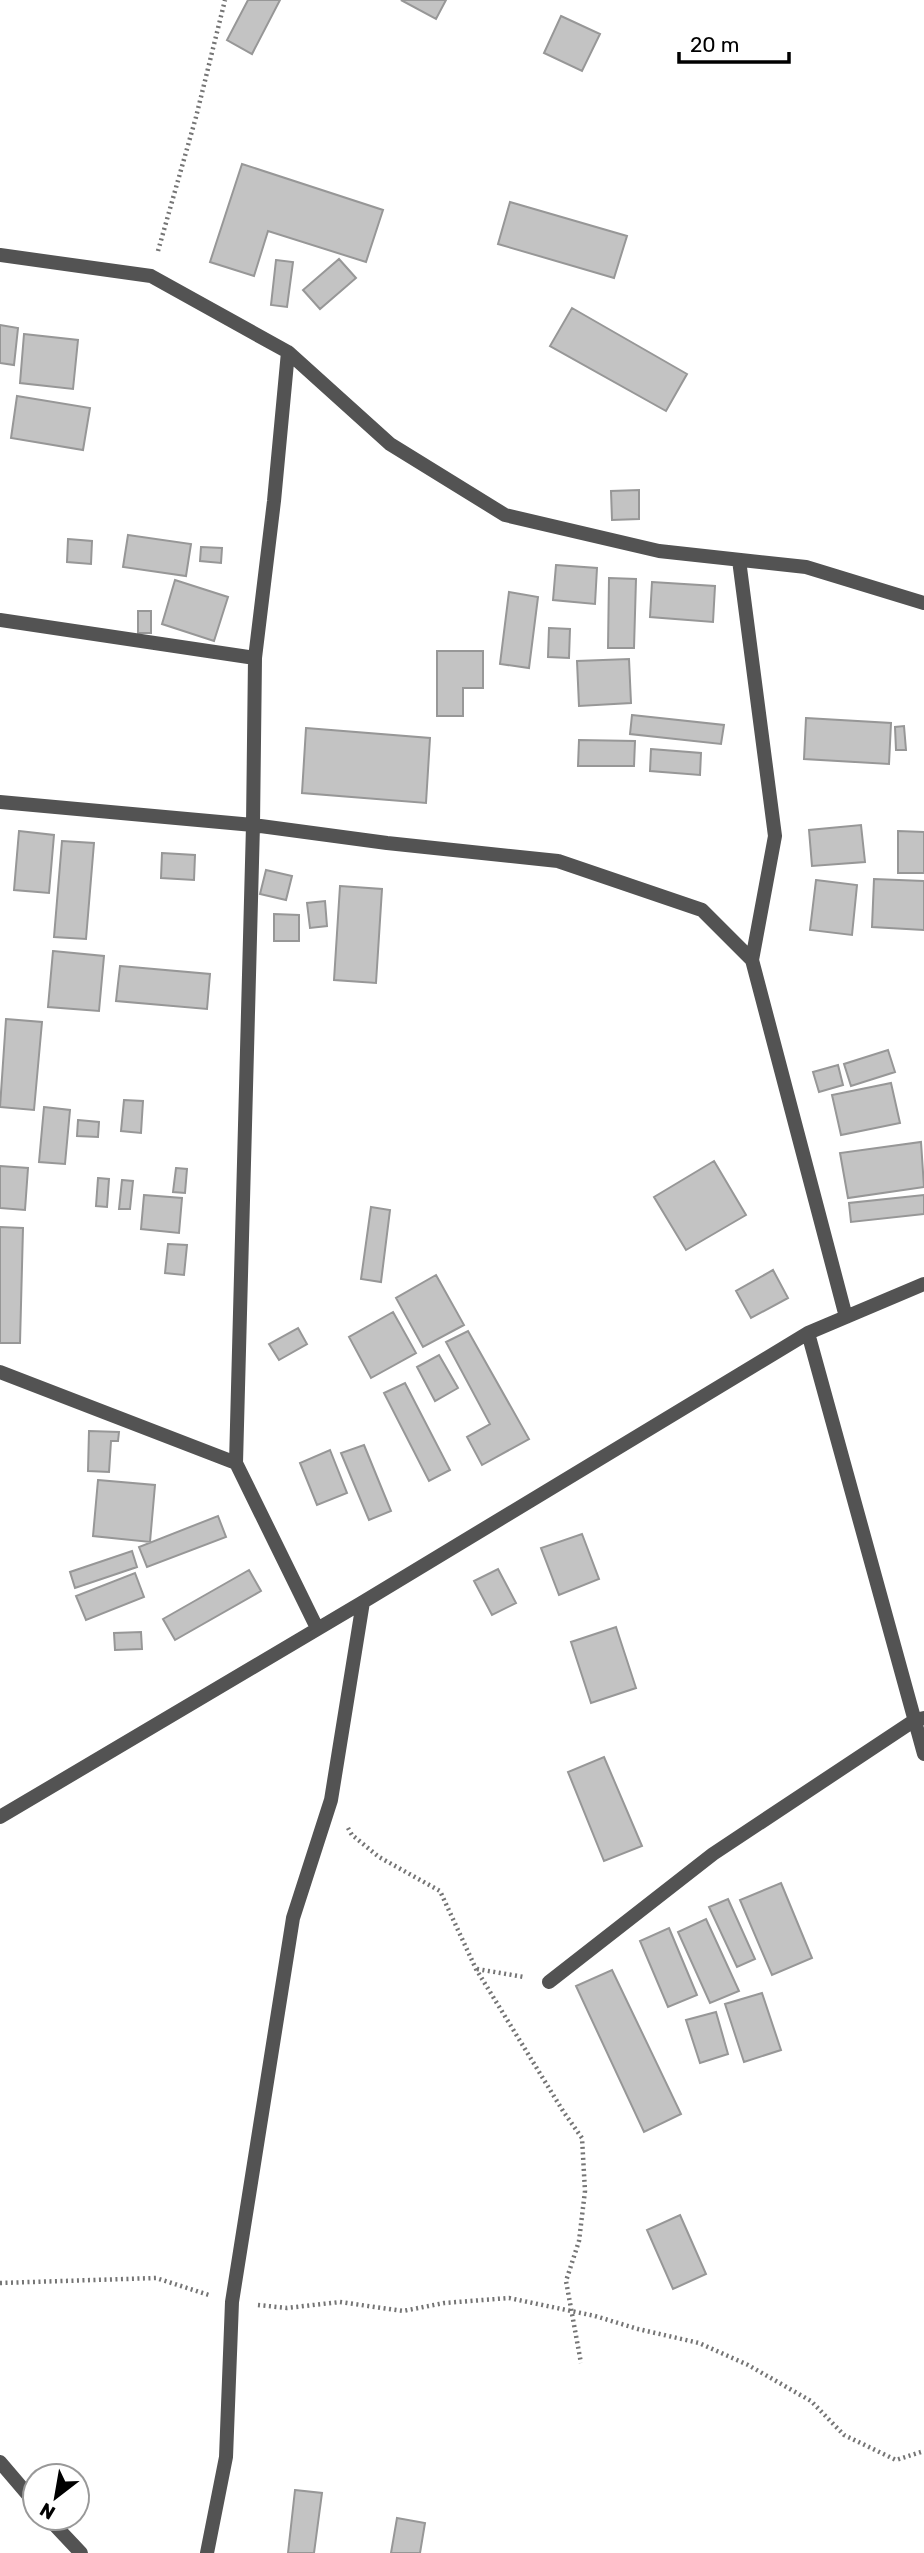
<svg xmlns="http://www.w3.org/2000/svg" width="924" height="2553" viewBox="0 0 924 2553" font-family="Rubik,sans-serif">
<rect width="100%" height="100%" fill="#fff"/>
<path fill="#c3c3c3" stroke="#979797" stroke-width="2" d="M248 0H280L252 54 227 40Z
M401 0H446L436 19Z
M561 16 600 34 582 71 544 53Z
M242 164 383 210 366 262 268 231 254 276 210 262Z
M510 202 627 236 614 278 498 244Z
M339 259 356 278 320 309 303 290Z
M276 260 293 262 287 307 271 305Z
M572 308 687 374 666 411 550 346Z
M0 325 18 328 14 365 0 363Z
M24 334 78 340 73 389 20 383Z
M17 396 90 408 83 450 11 438Z
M639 490V519L612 520 611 491Z
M128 535 191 544 186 576 123 567Z
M68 539 92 541 91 564 67 562Z
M201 547 222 548 221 563 200 561Z
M556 565 597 568 595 604 553 600Z
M609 578 636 579 634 648H608Z
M175 580 228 597 214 641 162 624Z
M652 582 715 586 713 622 650 617Z
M509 592 538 597 529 668 500 664Z
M138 611H151V633H138Z
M549 628 570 629 569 658 548 657Z
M437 651H483V688H463V716H437Z
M629 659 631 703 579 706 577 661Z
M632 715 724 725 721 744 630 734Z
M806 718 891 723 889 764 804 759Z
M904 726 906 750H896L895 727Z
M306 728 430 738 426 803 302 793Z
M579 740 635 741 634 766H578Z
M651 749 701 753 700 775 650 771Z
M861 825 865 862 812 866 809 830Z
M19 831 54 835 49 893 14 890Z
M898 831 924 832V873H898Z
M62 841 94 843 86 939 54 937Z
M162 853 195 855 194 880 161 878Z
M266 870 292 876 286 900 260 894Z
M874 879 924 881V930L872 927Z
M816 880 857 885 852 935 810 930Z
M340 886 382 889 376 983 334 980Z
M325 901 327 926 310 928 307 903Z
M274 914 299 915V941H274Z
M53 951 104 956 99 1011 48 1007Z
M120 966 210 974 207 1009 116 1001Z
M6 1019 42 1022 34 1110 0 1107Z
M888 1050 895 1072 851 1086 844 1064Z
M838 1065 843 1085 819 1092 813 1072Z
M891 1083 900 1123 841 1135 832 1095Z
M124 1100 143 1101 141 1133 121 1131Z
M44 1107 70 1110 65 1164 39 1162Z
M78 1120 99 1122 98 1137 77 1136Z
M921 1142 924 1187 848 1198 840 1153Z
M714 1161 746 1215 686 1250 654 1197Z
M0 1166 28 1168 25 1210 0 1208Z
M176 1168 187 1169 185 1193 173 1192Z
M98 1178 109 1179 107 1207 96 1206Z
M122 1180 133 1181 130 1209H119Z
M144 1195 182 1198 179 1233 141 1229Z
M924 1195V1214L851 1222 849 1203Z
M371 1207 390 1210 381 1282 361 1279Z
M0 1227 23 1228 20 1343H0Z
M168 1244 187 1245 184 1275 165 1273Z
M773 1270 788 1298 751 1318 736 1291Z
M436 1275 464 1325 423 1347 396 1298Z
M393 1312 416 1353 371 1378 349 1337Z
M298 1328 307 1344 279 1360 269 1344Z
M468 1331 529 1439 482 1465 467 1437 490 1424 446 1342Z
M439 1355 458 1388 435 1401 417 1367Z
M405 1383 450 1470 429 1481 384 1393Z
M89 1431 119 1432 118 1441H111L109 1472 88 1471Z
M364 1445 391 1511 369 1520 341 1453Z
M330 1450 347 1493 317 1505 300 1463Z
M98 1480 155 1485 150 1542 93 1536Z
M218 1516 226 1537 147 1567 139 1547Z
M582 1534 599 1579 559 1595 541 1548Z
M132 1551 137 1567 75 1588 70 1572Z
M498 1569 516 1603 492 1615 474 1581Z
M249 1570 261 1591 175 1640 163 1619Z
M135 1573 144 1597 86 1620 76 1596Z
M616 1627 636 1688 591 1703 571 1642Z
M141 1632 142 1649 115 1650 114 1633Z
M604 1757 642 1846 604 1861 568 1772Z
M781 1883 812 1958 772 1975 740 1900Z
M728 1899 755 1959 737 1967 709 1907Z
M706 1919 739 1991 710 2003 678 1932Z
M669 1928 697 1995 668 2007 640 1941Z
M612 1970 681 2114 644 2132 576 1986Z
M762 1993 781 2050 744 2062 725 2004Z
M716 2012 728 2054 700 2063 686 2020Z
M680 2215 706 2274 673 2289 647 2230Z
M295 2490 322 2493 314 2553H288Z
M397 2518 425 2523 420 2553H391Z"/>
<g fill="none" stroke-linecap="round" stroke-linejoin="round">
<path stroke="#757575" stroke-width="4.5" stroke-dasharray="2 3.5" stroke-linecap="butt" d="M158 251 196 117 225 0
M348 1828 352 1835 379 1857 440 1891 476 1969 563 2111 582 2138 585 2191 579 2241 566 2281 581 2363
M477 1969 524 1977
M0 2283 156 2278 209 2295
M258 2305 287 2308 340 2302 403 2311 444 2303 509 2298 595 2316 638 2329 699 2343 748 2365 811 2401 844 2435 896 2460 924 2451"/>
<path stroke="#535353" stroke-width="14" d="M0 255 151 276 288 352 390 444 505 515 659 551 806 567 924 603
M288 352 274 501 255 658 253 825 236 1463 317 1628
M739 560 775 836 752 960
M0 620 255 658
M0 802 253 825 387 843 558 861 702 910 752 960 846 1317
M808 1333 924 1754
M0 1372 236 1463
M0 1817 363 1602 808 1333 924 1284
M549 1982 713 1854 915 1720 924 1718
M0 2462 35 2503
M48 2518 81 2553
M207 2553 226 2457 232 2302 293 1918 331 1800 363 1602"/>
</g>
<g transform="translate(56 2497) rotate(211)"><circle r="33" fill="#ffffff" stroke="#999999" stroke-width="2"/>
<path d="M0-5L12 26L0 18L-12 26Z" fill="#000000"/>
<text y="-10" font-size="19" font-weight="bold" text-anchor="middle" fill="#000000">N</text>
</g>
<path d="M679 52v10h110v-10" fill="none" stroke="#000000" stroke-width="3.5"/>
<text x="690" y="52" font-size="21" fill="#000000" stroke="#ffffff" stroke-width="5" paint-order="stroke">20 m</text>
</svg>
